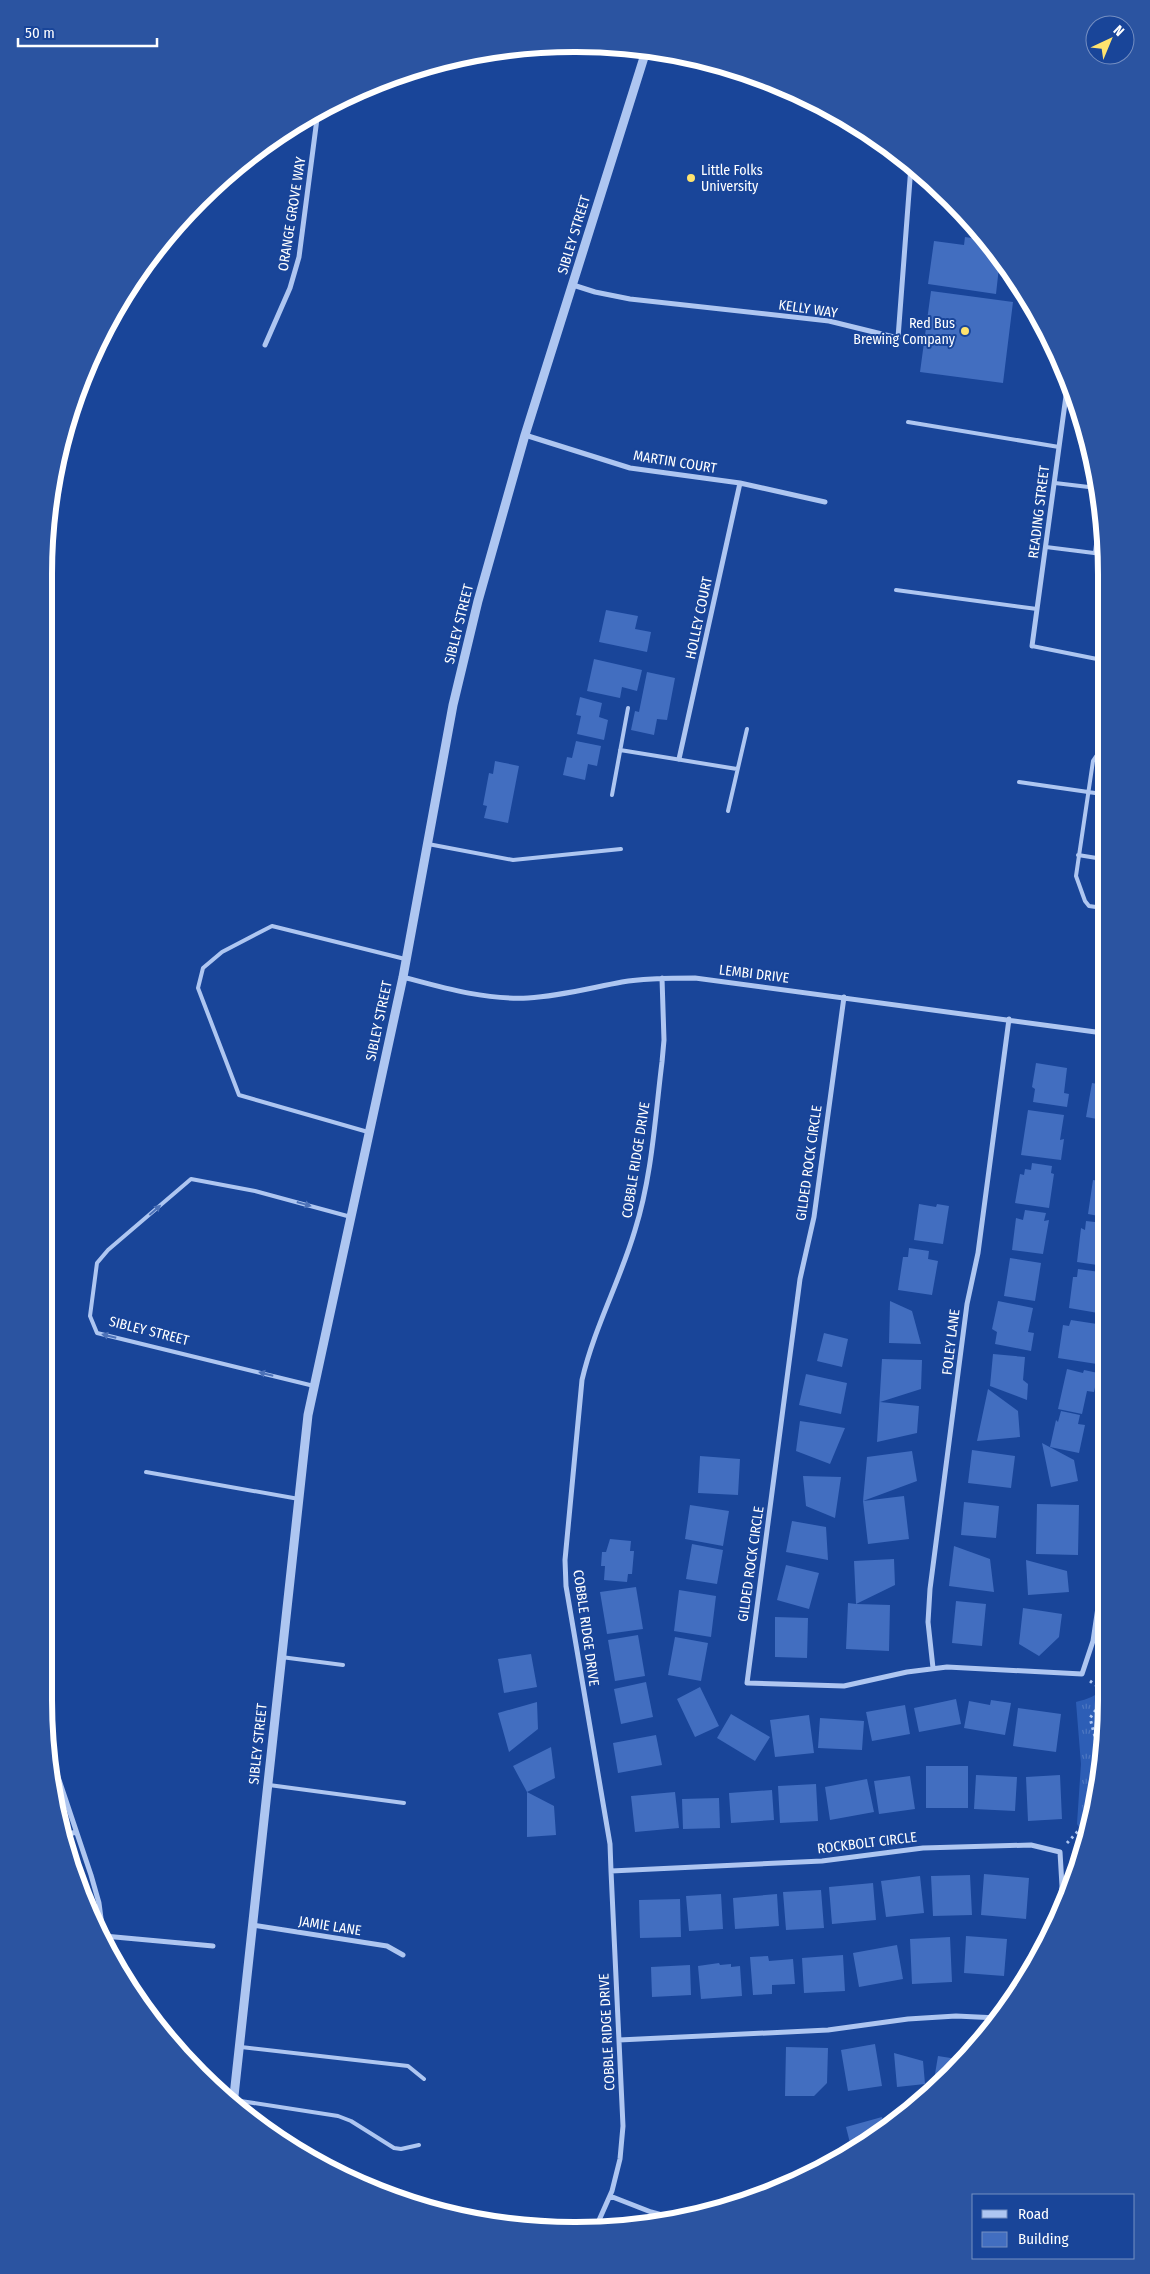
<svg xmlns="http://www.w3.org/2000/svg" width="1150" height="2274" viewBox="0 0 1150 2274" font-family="'Fira Sans Condensed',sans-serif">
<defs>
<pattern id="park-tufts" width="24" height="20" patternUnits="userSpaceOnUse" patternTransform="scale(1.25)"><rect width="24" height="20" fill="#2d5eb6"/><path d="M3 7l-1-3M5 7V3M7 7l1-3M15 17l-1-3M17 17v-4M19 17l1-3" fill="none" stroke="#4c76c1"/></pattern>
</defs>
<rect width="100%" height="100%" fill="#194599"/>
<path fill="url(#park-tufts)" d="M1105 1686V1733L1087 1839 1077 1824 1081 1764 1076 1702C1088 1699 1097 1696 1105 1686Z"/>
<path fill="#426ec0" d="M965 237 985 240 986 248 994 249 1000 258 996 294 928 284 934 241 964 245Z
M931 291 1013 302 1003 383 920 372Z
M606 610 638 616 635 629 651 632 647 652 599 642Z
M594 659 642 670 637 691 622 687 620 698 587 691Z
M647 672 675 678 667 720 657 719 654 735 631 730 635 711 639 712Z
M580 697 602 703 599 717 608 720 604 740 577 734 581 716 576 715Z
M576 741 601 746 597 766 588 764 585 780 563 775 567 757 572 758Z
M495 761 519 766 508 823 484 818 487 806 483 805 489 773 493 774Z
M1036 1063 1067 1068 1064 1093 1069 1094 1067 1107 1033 1102 1035 1089 1032 1087Z
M1092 1083 1103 1085V1120L1086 1117Z
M1028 1110 1064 1115 1060 1140 1064 1139 1061 1160 1021 1155Z
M1101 1131H1103L1104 1169 1096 1168Z
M1032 1163 1052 1166 1051 1173 1054 1174 1049 1208 1015 1203 1020 1174 1024 1175 1025 1169 1031 1170Z
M1093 1180 1104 1182V1217L1088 1214Z
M919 1204 936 1207 937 1204 949 1206 943 1244 914 1240Z
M1025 1210 1046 1213 1044 1221 1049 1220 1043 1254 1012 1250 1016 1218 1023 1220Z
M1086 1221 1104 1223V1266L1077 1262 1081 1228 1085 1230Z
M909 1248 929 1251 928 1259 938 1261 932 1295 898 1290 903 1257H908Z
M1010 1258 1041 1263 1035 1301 1004 1296Z
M1078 1269 1100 1272 1099 1281 1104 1282V1314L1069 1308 1073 1277H1077Z
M890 1301 912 1311 921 1344 889 1343Z
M998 1301 1033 1308 1028 1332 1034 1333 1031 1351 995 1344 997 1332 992 1329Z
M1071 1320 1097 1324 1096 1328 1102 1329 1097 1364 1058 1358 1063 1325 1069 1326Z
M824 1333 848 1339 842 1367 817 1361Z
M993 1354 1025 1357 1023 1380 1028 1384 1027 1400 990 1386Z
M882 1359 922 1360 921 1389 880 1402 919 1406 917 1433 877 1442Z
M1067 1369 1083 1373 1084 1370 1098 1373 1094 1392 1087 1391 1082 1414 1058 1409Z
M806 1374 847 1383 841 1414 799 1405Z
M988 1389 1018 1411 1020 1437 977 1441Z
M1061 1411 1080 1415 1078 1424 1085 1425 1079 1453 1050 1447 1056 1420 1058 1422Z
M800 1421 845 1428 830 1464 796 1451Z
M1042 1443 1074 1460 1078 1481 1051 1487Z
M972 1450 1015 1456 1011 1488 968 1483Z
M912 1451 917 1481 863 1501 867 1457Z
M700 1456 740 1459 738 1495 698 1493Z
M803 1476 841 1477 835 1518 806 1506Z
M904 1496 909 1539 868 1544 863 1501Z
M964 1502 999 1506 996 1538 961 1535Z
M1037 1504 1079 1505 1078 1555 1036 1554Z
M690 1505 729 1511 723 1546 685 1539Z
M792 1521 826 1527 828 1560 786 1552Z
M610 1539 631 1541 630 1551H634L632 1574H628L627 1582 604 1580 605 1566H601L602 1552H606Z
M692 1544 723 1550 717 1584 686 1579Z
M954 1546 990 1559 994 1592 949 1586Z
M894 1559 895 1585 856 1604 890 1605 889 1651 846 1649 848 1603 856 1604 854 1561Z
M1026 1560 1067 1571 1069 1592 1028 1595Z
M786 1565 819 1573 809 1609 777 1600Z
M636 1587 643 1629 607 1634 600 1592Z
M679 1590 716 1596 711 1637 674 1631Z
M956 1601 986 1604 982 1646 952 1643Z
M1023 1608 1062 1614 1059 1637 1039 1656 1019 1644Z
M775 1617 808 1618 807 1658 775 1657Z
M638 1635 645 1676 615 1681 608 1640Z
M675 1637 708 1643 701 1681 668 1675Z
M531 1654 537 1687 504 1693 498 1659Z
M646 1682 653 1717 621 1724 614 1689Z
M700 1687 719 1726 695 1737 677 1699Z
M956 1699 961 1724 919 1732 914 1708Z
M991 1700 1011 1703 1005 1735 964 1728 969 1701 990 1705Z
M537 1702 538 1729 509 1752 498 1713Z
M905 1705 910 1734 872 1741 866 1712Z
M1018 1708 1061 1714 1056 1752 1013 1746Z
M731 1714 770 1737 755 1761 717 1738Z
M809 1715 814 1753 775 1757 770 1720Z
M820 1718 864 1721 862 1750 818 1748Z
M656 1735 662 1765 618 1773 613 1743Z
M551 1747 555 1778 527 1792 554 1806 556 1835 527 1837V1792L513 1766Z
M926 1766H968V1808H926Z
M976 1775 1017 1777 1015 1811 974 1809Z
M1060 1775 1062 1819 1028 1821 1026 1777Z
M910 1776 915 1809 879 1814 874 1781Z
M867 1779 874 1812 830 1820 825 1787Z
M816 1784 818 1821 780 1823 778 1786Z
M772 1790 774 1820 731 1823 729 1793Z
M675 1792 679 1828 635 1832 631 1796Z
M719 1798 720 1828 683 1829 682 1799Z
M984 1874 1029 1878 1026 1919 981 1915Z
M970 1875 972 1915 933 1916 931 1876Z
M920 1876 924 1913 886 1917 881 1881Z
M873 1883 876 1920 832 1924 829 1887Z
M821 1890 824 1928 786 1930 783 1892Z
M721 1894 723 1929 689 1931 686 1896Z
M777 1894 779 1926 735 1929 733 1898Z
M680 1899 681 1937 640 1938 639 1900Z
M966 1936 1007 1939 1004 1976 964 1973Z
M950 1937 952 1982 912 1984 910 1939Z
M897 1945 903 1979 859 1987 853 1953Z
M843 1955 845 1991 804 1993 802 1958Z
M768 1956 769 1961 793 1959 795 1984 772 1985V1994L753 1995 750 1957Z
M719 1963 720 1965 731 1964V1967L740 1966 742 1996 701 1999 698 1966Z
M690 1965 691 1995 652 1997 651 1967Z
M875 2044 882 2086 848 2091 841 2050Z
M786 2047 828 2048 827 2083 814 2096H785Z
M894 2053 923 2061 925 2084 897 2087Z
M938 2056 963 2060 943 2081 934 2080Z
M882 2117 885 2129 870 2141 852 2151 846 2127Z"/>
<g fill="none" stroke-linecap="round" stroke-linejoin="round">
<path stroke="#aec6f1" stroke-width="3" stroke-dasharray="2.5 4" stroke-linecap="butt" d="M1090 1681 1101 1689 1105 1696
M1098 1775 1095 1737 1090 1718 1098 1707 1105 1703
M1067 1843 1092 1816"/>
<path stroke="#aec6f1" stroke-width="4" d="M908 422 1059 447
M1055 483 1097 488
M1046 547 1102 554
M1095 553 1101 503
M896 590 1037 609
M1032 646 1102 660
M1102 748 1093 761 1076 876 1085 901 1089 906 1103 908
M620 750 737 769
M1019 782 1102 794
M612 795 628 708
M728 811 747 729
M428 844 513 860 621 849
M1078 855 1103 859
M368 1132 239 1095 198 988 203 968 222 952 272 926 405 959
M314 1386 97 1333 90 1316 97 1263 108 1250 191 1179 255 1191 351 1217
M146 1472 299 1499
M281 1657 343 1665
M269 1785 404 1803
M241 2047 408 2066 424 2079
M234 2100 338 2116 351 2121 394 2148 401 2149 419 2145"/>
<path stroke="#aec6f1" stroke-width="5" d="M573 285 595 292 630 299 829 321 898 338 911 166
M265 345 290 288 299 257 318 111
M525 435 630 468 740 483 825 502
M1032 646 1068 381
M679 759 740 483
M403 977C444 988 485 1000 528 998 560 996 590 988 622 982 646 978 671 978 695 978L1103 1033
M844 997 814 1217 800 1279 747 1683 844 1686 907 1672 947 1667 1082 1674 1093 1641 1105 1560
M933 1668 928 1622 930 1589 967 1304 978 1253 1009 1019
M48 1747 91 1875 99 1903 104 1941
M63 1836 76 1832
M611 1871 822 1861 923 1848 1031 1845 1060 1852 1062 1886 1058 1916
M252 1925 387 1946 403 1955
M104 1936 213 1946
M619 2040 828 2030 908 2019 956 2016 998 2018
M610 2196 651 2212 677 2219
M596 2227 612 2191 620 2159 623 2126 611 1871 610 1844 566 1586 565 1560 582 1380C594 1328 620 1281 635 1230 652 1176 655 1118 662 1062L664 1040 662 978"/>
<path stroke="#aec6f1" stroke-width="9" d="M607 45 624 47
M233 2105 308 1415 403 977 453 705 478 601 525 435 646 51"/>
</g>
<defs><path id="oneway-solid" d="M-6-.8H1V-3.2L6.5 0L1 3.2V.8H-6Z" transform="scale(1.25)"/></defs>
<g fill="#4d72b8">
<use href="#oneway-solid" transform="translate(304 1204) rotate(16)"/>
<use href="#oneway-solid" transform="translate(155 1210) rotate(-41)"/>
<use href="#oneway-solid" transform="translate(109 1336) rotate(-166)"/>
<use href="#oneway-solid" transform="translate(266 1374) rotate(-166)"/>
</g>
<g fill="#ffe36e" stroke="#194599" stroke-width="2">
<circle cx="691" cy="178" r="5"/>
<circle cx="965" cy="331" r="5"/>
</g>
<g text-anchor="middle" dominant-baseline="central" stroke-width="4" stroke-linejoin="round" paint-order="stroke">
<g font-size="14" fill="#fff" stroke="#194599" text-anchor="start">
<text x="701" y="170">Little Folks<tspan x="701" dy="16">University</tspan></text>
<text x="955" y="323" text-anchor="end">Red Bus<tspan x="955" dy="16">Brewing Company</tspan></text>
</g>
<g font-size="14" fill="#fff" stroke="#194599">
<text transform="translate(292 214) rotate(-81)">ORANGE GROVE WAY</text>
<text transform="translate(574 235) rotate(-73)">SIBLEY STREET</text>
<text transform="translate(808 309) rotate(8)">KELLY WAY</text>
<text transform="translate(675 462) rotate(9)">MARTIN COURT</text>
<text transform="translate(1039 512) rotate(-83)">READING STREET</text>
<text transform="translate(699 618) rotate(-78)">HOLLEY COURT</text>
<text transform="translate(459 624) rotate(-76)">SIBLEY STREET</text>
<text transform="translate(754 974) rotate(7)">LEMBI DRIVE</text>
<text transform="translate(379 1021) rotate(-78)">SIBLEY STREET</text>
<text transform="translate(636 1160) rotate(-81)">COBBLE RIDGE DRIVE</text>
<text transform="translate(809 1163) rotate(-82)">GILDED ROCK CIRCLE</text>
<text transform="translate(149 1331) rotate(14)">SIBLEY STREET</text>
<text transform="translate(951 1342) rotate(-83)">FOLEY LANE</text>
<text transform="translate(751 1564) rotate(-82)">GILDED ROCK CIRCLE</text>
<text transform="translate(586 1628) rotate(82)">COBBLE RIDGE DRIVE</text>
<text transform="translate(258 1744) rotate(-84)">SIBLEY STREET</text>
<text transform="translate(867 1843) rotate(-7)">ROCKBOLT CIRCLE</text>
<text transform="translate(330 1926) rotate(9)">JAMIE LANE</text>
<text transform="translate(607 2032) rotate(-93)">COBBLE RIDGE DRIVE</text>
</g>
</g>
<path d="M0 0H1150V2274H0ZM574 52H576A522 522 0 0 1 1098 574V1700A522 522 0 0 1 576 2222H574A522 522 0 0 1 52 1700V574A522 522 0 0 1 574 52Z" fill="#2b54a1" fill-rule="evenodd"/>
<path fill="none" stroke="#fff" stroke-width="6" d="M574 52H576A522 522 0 0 1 1098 574V1700A522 522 0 0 1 576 2222H574A522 522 0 0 1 52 1700V574A522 522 0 0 1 574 52Z"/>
<rect x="972" y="2194" width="162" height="65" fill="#194599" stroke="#758fc2"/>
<rect x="982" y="2210" width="25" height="8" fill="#aec6f1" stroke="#758fc2"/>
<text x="1018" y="2219" font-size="15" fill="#ffffff">Road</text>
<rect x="982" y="2232" width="25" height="15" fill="#426ec0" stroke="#758fc2"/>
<text x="1018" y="2244" font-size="15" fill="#ffffff">Building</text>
<g transform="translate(1110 40) rotate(44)"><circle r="24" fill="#194599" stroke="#758fc2"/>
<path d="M0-4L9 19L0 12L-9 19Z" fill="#ffe36e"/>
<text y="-8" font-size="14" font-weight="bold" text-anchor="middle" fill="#ffffff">N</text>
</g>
<path d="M18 38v8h139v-8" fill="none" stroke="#ffffff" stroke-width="2.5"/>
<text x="25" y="38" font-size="15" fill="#ffffff" stroke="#194599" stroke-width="4" paint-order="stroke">50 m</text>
</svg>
